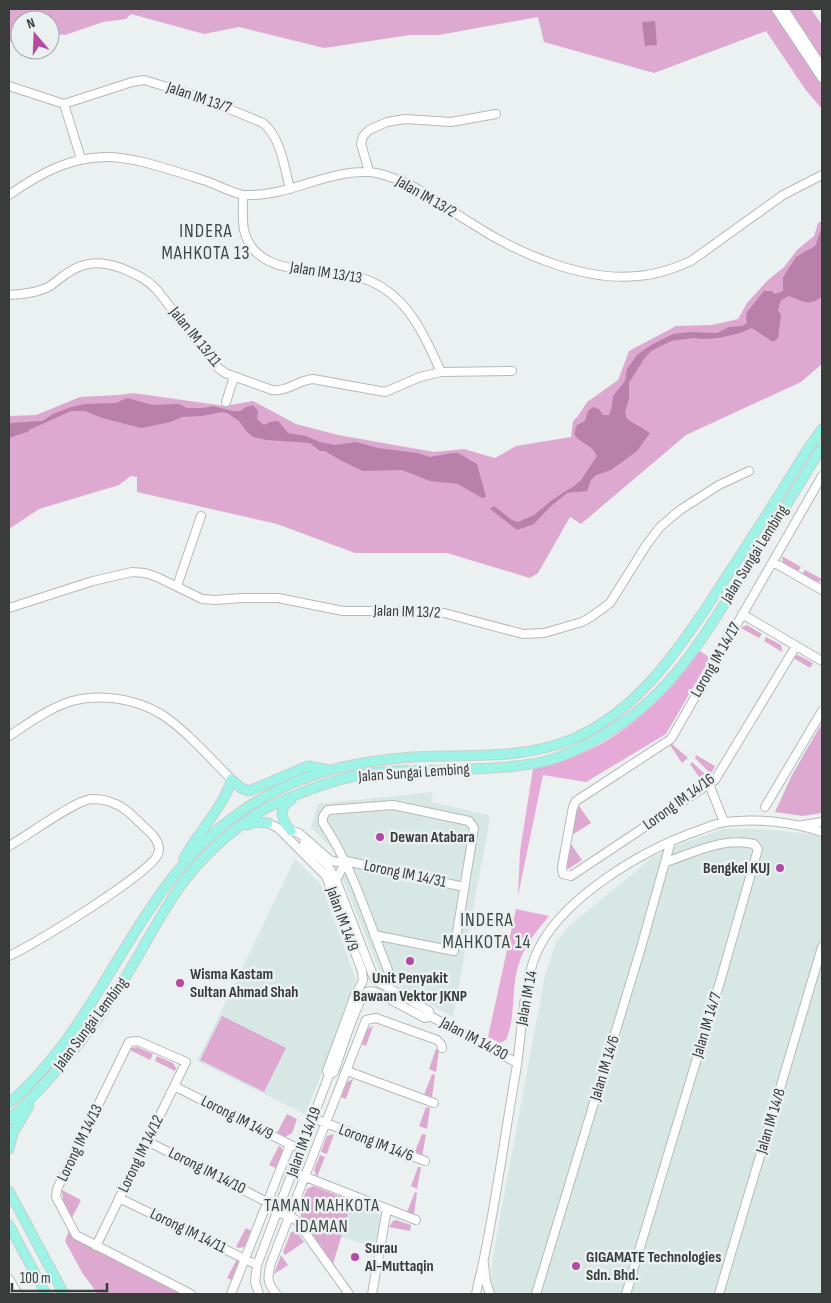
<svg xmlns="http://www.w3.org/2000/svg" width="831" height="1303" viewBox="0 0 831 1303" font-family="'Sofia Sans Condensed',sans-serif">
<rect width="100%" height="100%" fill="#eaf1f0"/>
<path fill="#d7e7e3" d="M433 792 431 802 488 815 490 818 453 1017 382 977 334 857 336 853 311 827 318 804Z
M723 829H758L803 833 817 836 822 839V1294H495L491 1281 492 1263 499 1223 545 975 556 942 569 926 653 857 677 845Z
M295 859 321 885 355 977 357 978 338 1034 305 1114 197 1061Z
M352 1201 375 1210 380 1215 381 1221 374 1247 341 1237Z"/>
<path fill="#dda9d1" d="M9 9H811L822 25V109L805 89 766 31 654 73 544 42 538 17 439 35H410L324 48 239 27 204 34 131 14 126 19 103 22 65 35 50 33V20H20V39L9 42Z
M822 221V364L801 382 686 435 581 524 570 517 538 573 530 578 447 553H355L277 524 137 492V477L131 476 119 485 39 509 9 529V416L36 415 80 397 119 395 133 393 225 406 253 401 296 424 338 435 434 452 464 449 495 458 516 446 571 437 573 421 578 416 587 402 618 380 629 351 676 326 712 325 738 319 747 303 767 281 784 267 797 250 814 236 818 223Z
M782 556 801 567 798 571 783 563Z
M805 570 822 579V581L817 582 802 574Z
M747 625 762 634 759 638 741 628Z
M766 637 781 645 782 652 764 641Z
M798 655 813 663 810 668 792 657Z
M822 723V813L803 816 775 812 792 775Z
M672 744 688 758 682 763 670 745Z
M696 755 715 766 711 774 695 758Z
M692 762 708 777 702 781 690 764Z
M579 806 591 823 572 835 576 811Z
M571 844 582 860 568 869 567 868Z
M222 1016 286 1048 264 1092 200 1060Z
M373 1026 366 1046 361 1044 366 1029Z
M137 1047 153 1054 150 1060 130 1050 131 1048Z
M436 1049 439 1050 436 1072 429 1069Z
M157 1056 173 1063 176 1068 175 1071 155 1061Z
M432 1074 435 1075 432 1097 424 1095Z
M353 1079 346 1099 341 1097 347 1082Z
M426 1107 430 1108 427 1129 419 1126Z
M287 1114 297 1119 292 1133 285 1137 277 1133Z
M334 1134 327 1154 321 1152 327 1136Z
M422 1134 426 1135 422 1157 414 1154Z
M279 1146 281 1147 284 1153 278 1169 269 1165Z
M320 1155 325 1157 317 1177 314 1170Z
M418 1167H421L417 1189 411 1186Z
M313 1186 352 1201 333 1264 301 1217 300 1205 307 1189Z
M62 1190 81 1200 72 1218 63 1201Z
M415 1192 417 1193 414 1214 407 1212Z
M396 1220 411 1225 410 1231 389 1227 393 1221Z
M71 1225 76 1235 191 1294H98L83 1274 65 1241Z
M246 1228 253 1232 247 1246 240 1248 236 1247Z
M296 1231 304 1242 285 1255 283 1252 291 1232Z
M281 1255 288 1265 274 1274Z
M237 1259 240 1260V1264L234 1281 227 1278Z"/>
<path fill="#e6aad8" d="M700 651 710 658 666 734 586 782 543 775 518 896 520 851 533 769C593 754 626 734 668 689 679 678 688 661 700 651Z
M516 909 549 916C536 932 524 946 518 966 511 991 516 1016 506 1040L500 1043 488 1037Z"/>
<path fill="#b980ac" d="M655 21 657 45 645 46 642 22Z
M822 227V297C807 307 804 301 789 296L781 300 778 310 781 315 778 338 773 342 752 328 740 333 719 338 703 339 693 338 671 341 651 351 644 359 629 383V399L625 412 627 419 650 433 637 451 611 470 596 475 591 480 587 491 567 493 550 507 534 524 517 530 490 509 494 506 512 520 518 522 534 515 552 500 574 486 581 480 597 456C592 444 580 444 574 434L577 425 585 421 588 411 593 407 599 409 603 415H609L612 406 613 396 625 381 627 369 637 355 651 345 673 334 689 332 717 333 729 327 742 326 747 323 746 316 747 312 764 291H772L775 294 783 291V278L785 274 796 257 815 246Z
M127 398 153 405 179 404 187 408H203L213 406 233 411H241L246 407 253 405 258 411 257 419 264 425 270 422 278 421 288 433 306 436 320 442 335 445 356 442 378 448 417 453 430 457 452 453H458L477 464 486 497 482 498 458 484 430 481 402 470 363 471 340 460 325 451H320L310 443 266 440 253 437 246 431 239 421 227 413 222 412 202 416 182 417 171 422 141 428 102 418 85 411H71L31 429 27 432 9 438V423L42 421 53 414 71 407 85 404 116 403Z"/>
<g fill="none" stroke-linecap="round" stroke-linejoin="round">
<g stroke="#b3bab8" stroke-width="10">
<path id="minor" d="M776 9 822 78
M784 9 822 67
M9 86 64 104 81 159
M64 104 132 82 144 80 203 98 263 123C281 138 284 166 290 189
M369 171 361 144 363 136 369 130 387 122 405 119 451 122 496 114
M9 195C86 141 119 153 203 180 214 183 236 195 245 195 287 197 325 171 367 172 375 172 385 175 393 178 416 184 449 210 471 223 515 252 583 282 637 276 656 275 673 269 691 261L783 195 822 175
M243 196C243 207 242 219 244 230 256 283 333 265 370 281 408 297 425 336 441 372
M9 295C23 294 37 293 50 286 56 282 60 278 66 274 84 261 100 261 121 268 135 274 146 278 157 290L217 367 225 373 272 390C288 392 298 380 313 379L385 392 420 377 441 372 512 371
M226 402 234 377
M773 562 822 590
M177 586 201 516
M9 608 93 581 132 572 145 573 157 577 202 599 215 600 242 598H278L343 611H404L444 613 523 634 544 633 582 622 591 617 610 603 647 544 660 527 680 510 719 485 749 471
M742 614 822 661
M796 646 715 780 571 876 563 874 562 867 573 807 576 801 671 739 822 476
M9 736C29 723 49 708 72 701 101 693 136 699 161 714 187 731 209 757 231 779
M709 784 724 822
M765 807 822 711
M268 823 278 828 326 876 362 971 363 980
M803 825 822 822
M291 831 299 833 330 860 336 862 346 861 464 887
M304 843 328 866 336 880 374 978
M9 846C27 836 74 801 91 799 98 799 107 800 113 803 125 807 134 817 143 826 151 833 162 842 158 854 151 873 32 946 9 956
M336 880 346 861
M374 935 454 951 474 828 469 821 393 805 328 810C324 814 322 817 323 823 353 868 368 920 388 970
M375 980 429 1011 430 1016 517 1063
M347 1071 434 1103
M329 1075 334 1072C339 1059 357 998 367 992 371 990 374 992 378 993L425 1018 430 1016
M329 1075 327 1071 355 995 362 983
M174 1086 293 1146
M313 1118 425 1161
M147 1141 267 1202
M293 1172 416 1220
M119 1198 257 1265
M278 1212 296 1220 299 1224 349 1294
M96 1246 186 1062 138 1041 129 1042 57 1189 56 1197 76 1235 191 1294
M484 1264 486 1282 490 1294
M9 1279 18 1294
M231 1294 290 1145
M259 1294 255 1282 257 1265 329 1075
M276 1294C267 1282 267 1278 271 1263L366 1020 376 1018 437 1040 441 1044 442 1048
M372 1294 387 1209
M476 1294C478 1282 482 1270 484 1258 497 1196 505 1133 516 1071 522 1034 522 995 534 959 556 900 644 849 700 830 708 827 717 823 725 822 757 818 793 822 822 832
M536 1294 640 951 671 841
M626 1294 722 975 758 849 754 844C723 837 695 852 666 862
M719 1294 822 947"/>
</g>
<g stroke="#ccc" stroke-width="11">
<path id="major" d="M231 779 241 788 249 791 308 766 329 770
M247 825 255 822 268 823
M291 831C282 821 277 808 291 800
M184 858C195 837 229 799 231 779
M9 1103C105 1022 134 886 239 813 299 770 369 757 442 756 486 755 527 757 570 740 634 714 675 655 712 599 734 565 757 530 779 495 793 473 806 450 822 429
M9 1120C49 1082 84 1041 114 995 139 959 156 919 182 884 201 858 229 833 255 815 266 807 279 802 291 797 315 787 340 778 366 774 396 769 426 771 456 770 486 768 517 768 546 761 565 756 585 746 602 736 671 696 701 640 742 576 769 533 796 490 822 447
M9 1149 13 1133 29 1106
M9 1191 64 1294
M9 1225 46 1294"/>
</g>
<use href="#minor" stroke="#fff" stroke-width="8"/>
<use href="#major" stroke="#9bf4e5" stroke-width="9"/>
</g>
<g fill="#b948a5" stroke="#eaf1f0" stroke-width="2">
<circle cx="380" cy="837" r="5"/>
<circle cx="780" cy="868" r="5"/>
<circle cx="410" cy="961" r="5"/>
<circle cx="180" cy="983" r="5"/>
<circle cx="355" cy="1257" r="5"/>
<circle cx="576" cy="1266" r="5"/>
</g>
<g text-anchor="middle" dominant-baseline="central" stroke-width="5" stroke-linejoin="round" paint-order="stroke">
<g font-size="16" fill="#3a3c3c" stroke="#eaf1f0">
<text transform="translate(199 98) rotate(19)">Jalan IM 13/7</text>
<text transform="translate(426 197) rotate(30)">Jalan IM 13/2</text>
<text transform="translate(326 273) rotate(9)">Jalan IM 13/13</text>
<text transform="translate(195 337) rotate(51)">Jalan IM 13/11</text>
<text transform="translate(755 554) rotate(-58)">Jalan Sungai Lembing</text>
<text transform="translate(407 612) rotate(2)">Jalan IM 13/2</text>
<text transform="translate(716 660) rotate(-60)">Lorong IM 14/17</text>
<text transform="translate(414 773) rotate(-4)">Jalan Sungai Lembing</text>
<text transform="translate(679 802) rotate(-36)">Lorong IM 14/16</text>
<text transform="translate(405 874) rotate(12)">Lorong IM 14/31</text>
<text transform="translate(342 919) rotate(70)">Jalan IM 14/9</text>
<text transform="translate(527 998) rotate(-79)">Jalan IM 14</text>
<text transform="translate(91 1024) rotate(-53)">Jalan Sungai Lembing</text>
<text transform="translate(707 1025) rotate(-73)">Jalan IM 14/7</text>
<text transform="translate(474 1039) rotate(28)">Jalan IM 14/30</text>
<text transform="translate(605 1068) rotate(-73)">Jalan IM 14/6</text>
<text transform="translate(237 1118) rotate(27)">Lorong IM 14/9</text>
<text transform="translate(771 1121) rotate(-73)">Jalan IM 14/8</text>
<text transform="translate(304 1142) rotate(-70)">Jalan IM 14/19</text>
<text transform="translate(80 1143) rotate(-64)">Lorong IM 14/13</text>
<text transform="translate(376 1143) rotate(21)">Lorong IM 14/6</text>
<text transform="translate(141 1154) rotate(-64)">Lorong IM 14/12</text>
<text transform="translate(207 1171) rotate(27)">Lorong IM 14/10</text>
<text transform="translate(188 1231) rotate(26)">Lorong IM 14/11</text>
</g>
<g font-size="16" font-weight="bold" fill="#3a3c3c" stroke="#eaf1f0" text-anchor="start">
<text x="390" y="837">Dewan Atabara</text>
<text x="770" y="868" text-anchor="end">Bengkel KUJ</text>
<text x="190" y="974">Wisma Kastam<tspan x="190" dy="18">Sultan Ahmad Shah</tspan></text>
<text x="410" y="978" text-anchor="middle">Unit Penyakit<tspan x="410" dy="18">Bawaan Vektor JKNP</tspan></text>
<text x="365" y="1248">Surau<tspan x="365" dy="18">Al-Muttaqin</tspan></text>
<text x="586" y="1257">GIGAMATE Technologies<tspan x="586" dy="18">Sdn. Bhd.</tspan></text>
</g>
<g font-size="18" letter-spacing="1" fill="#414746" stroke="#eaf1f0">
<text x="322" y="1205">TAMAN MAHKOTA<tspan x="322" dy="21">IDAMAN</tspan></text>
</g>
<g font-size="19" letter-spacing="1" fill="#414746" stroke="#eaf1f0">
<text x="206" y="231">INDERA<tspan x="206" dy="22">MAHKOTA 13</tspan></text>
<text x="487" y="920">INDERA<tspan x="487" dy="22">MAHKOTA 14</tspan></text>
</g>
</g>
<rect width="831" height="1303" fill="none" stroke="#3a3c3c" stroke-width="20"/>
<g transform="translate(35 35) rotate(341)"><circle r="24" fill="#eaf1f0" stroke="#a4a9a8"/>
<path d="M0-4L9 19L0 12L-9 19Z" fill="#b948a5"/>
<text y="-8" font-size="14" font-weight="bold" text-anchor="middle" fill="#3a3c3c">N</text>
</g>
<path d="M12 1283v8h95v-8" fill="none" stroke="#3a3c3c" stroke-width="2.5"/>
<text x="20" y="1283" font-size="15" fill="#3a3c3c" stroke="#eaf1f0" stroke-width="4" paint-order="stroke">100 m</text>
</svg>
